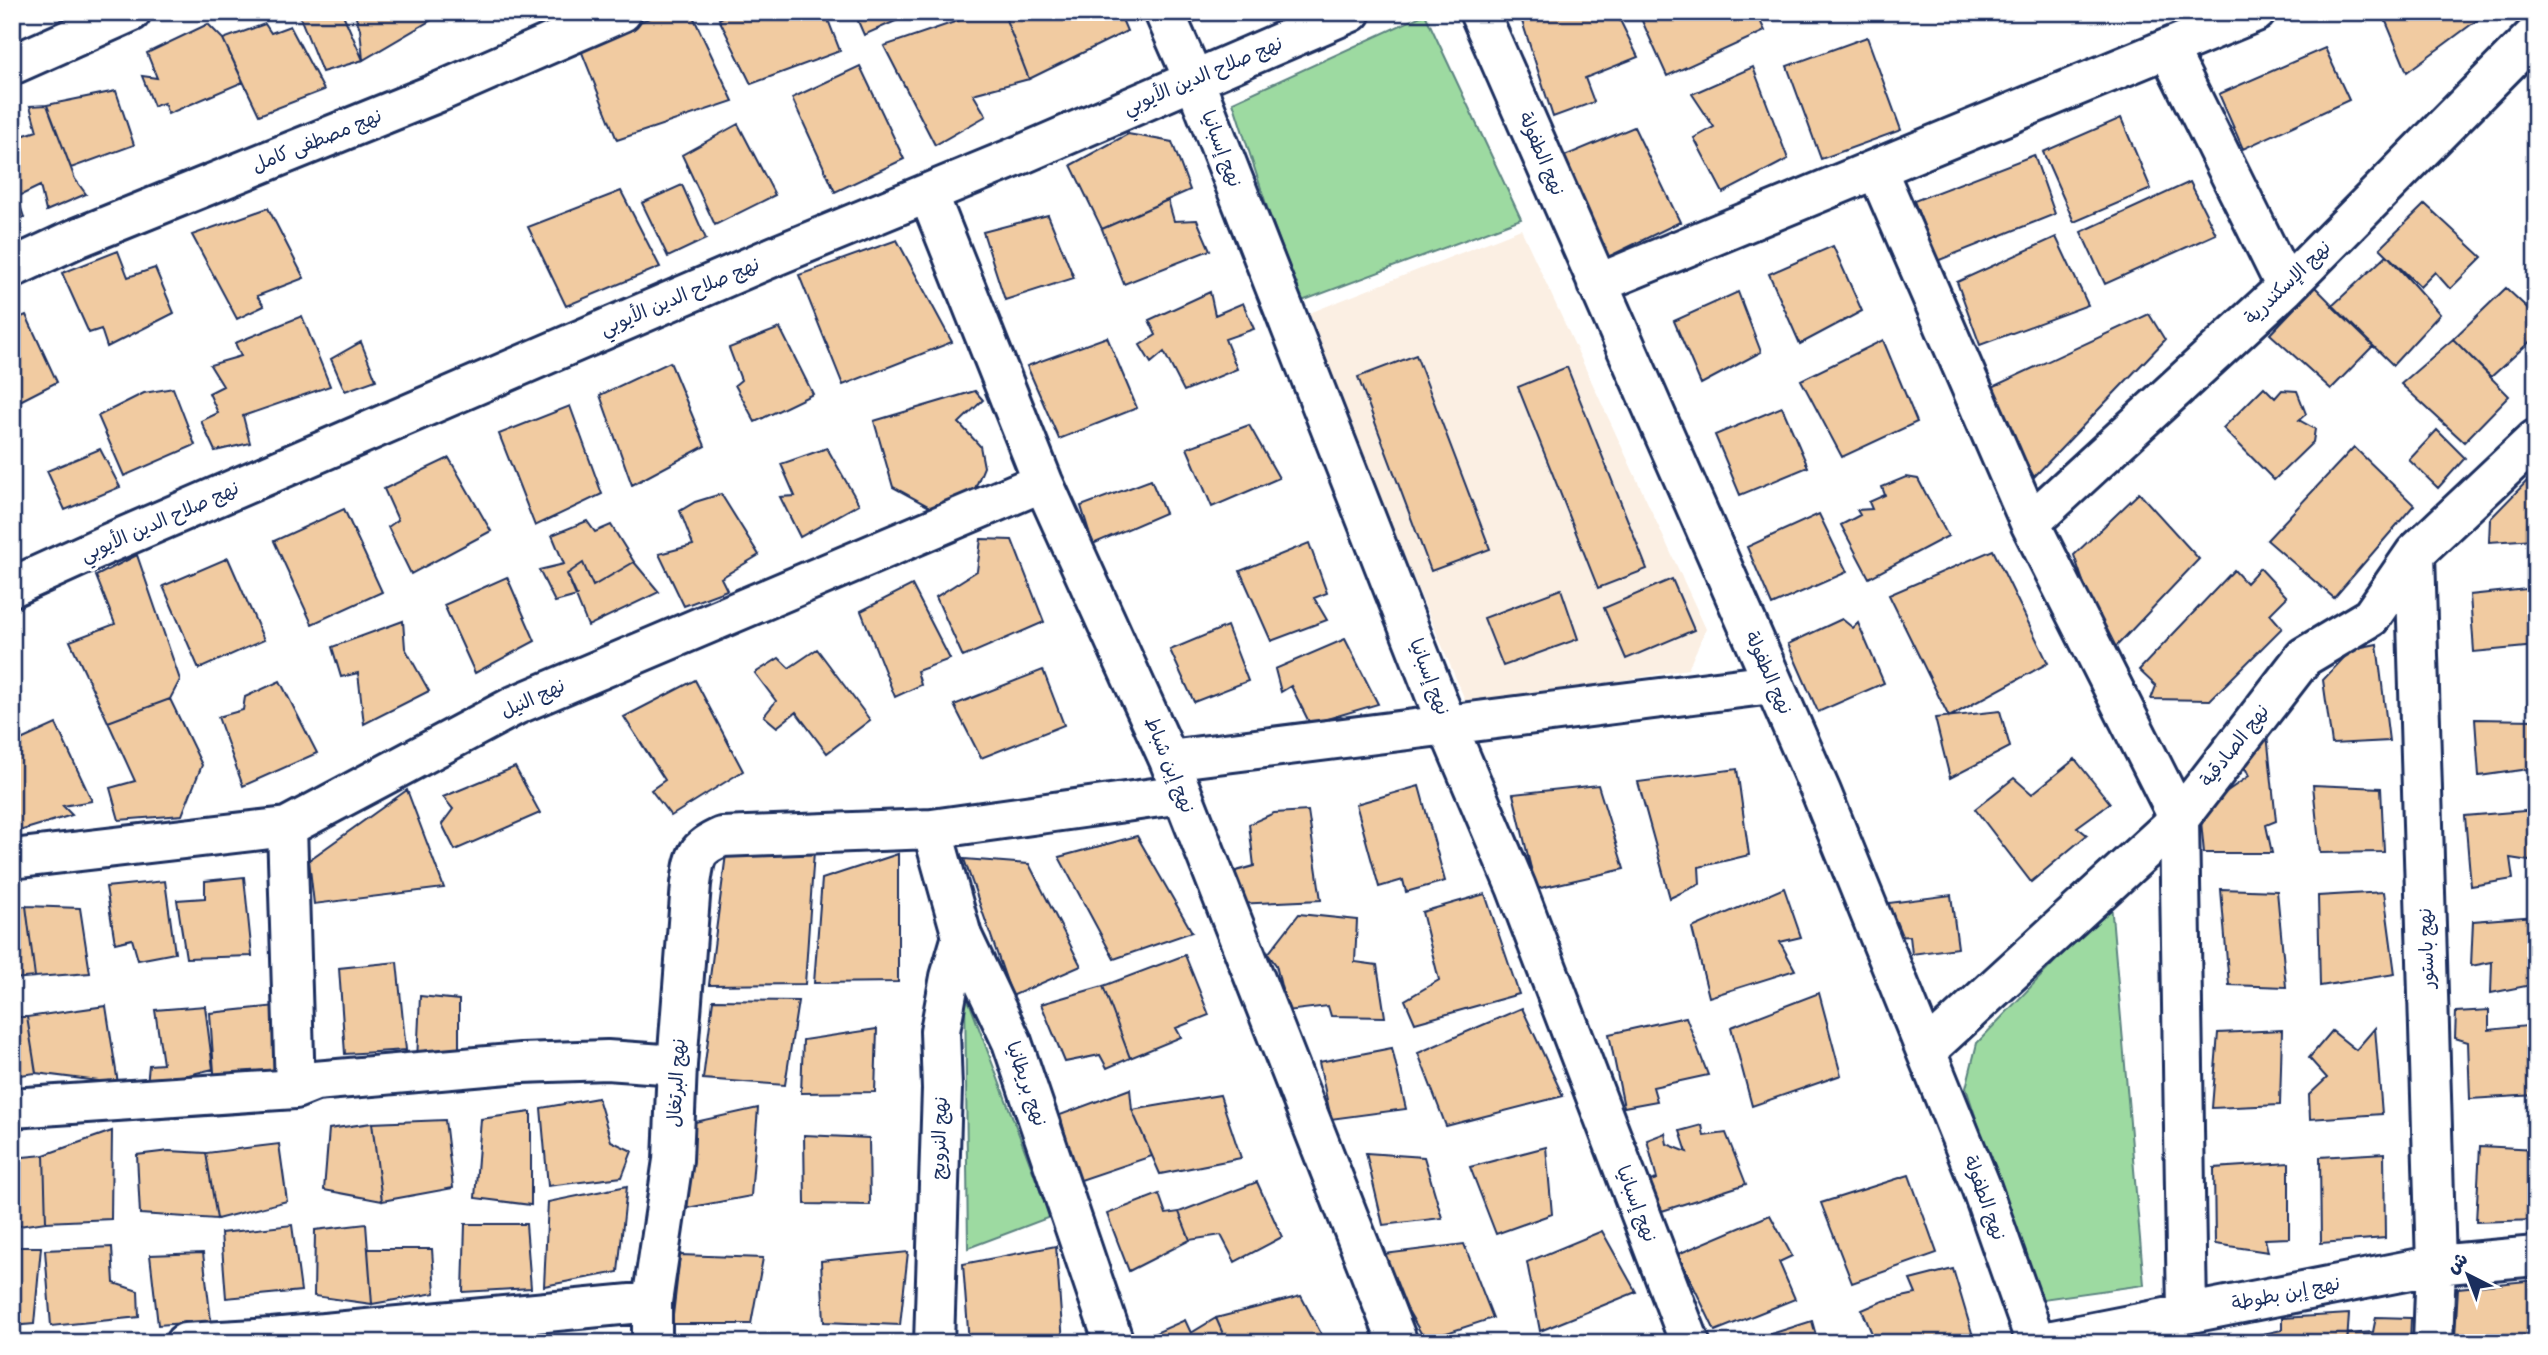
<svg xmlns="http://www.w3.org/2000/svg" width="2548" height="1355" viewBox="0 0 2548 1355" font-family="'Balsamiq Sans','Playpen Sans Arabic',sans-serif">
<rect width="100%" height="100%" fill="#fff"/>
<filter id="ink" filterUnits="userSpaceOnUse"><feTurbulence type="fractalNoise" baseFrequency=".0143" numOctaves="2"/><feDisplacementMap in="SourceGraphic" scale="14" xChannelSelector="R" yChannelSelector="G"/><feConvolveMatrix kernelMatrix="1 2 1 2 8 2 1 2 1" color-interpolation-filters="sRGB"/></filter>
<g filter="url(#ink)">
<path fill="#fbefe3" d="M1521 229 1706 629 1688 669 1468 707 1302 316Z"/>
<path fill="#9ddaa1" stroke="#5c8480" stroke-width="2" d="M1425 14 1521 219 1302 301 1268 210 1233 102Z
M2111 903 2144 1285 2036 1300 1966 1088 1977 1043Z
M965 991 1050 1217 968 1248Z"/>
<path fill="#f1cba1" stroke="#1b2f5e" stroke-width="2" d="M298 12H342L363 60 322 72Z
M354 12H436L438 16 363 60 360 29Z
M665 12H691L733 101 617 140 579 45Z
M732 12H763L767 17 773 12H825L840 51 751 84 719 19Z
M854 12H916L864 35Z
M984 12H1003L1029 79 973 94 986 116 935 145 884 46Z
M1003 12H1119L1127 31 1029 79Z
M1184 12H1212L1189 24Z
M1519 12H1616L1638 57 1585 78 1594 102 1553 117Z
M1638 12H1756L1765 31 1667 76Z
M2382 12H2488L2407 72Z
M208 24 223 39 243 82 168 114 164 103 154 106 142 76 157 78 147 53Z
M265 24 271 33 290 26 324 90 259 115 223 39Z
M1867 37 1901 130 1821 159 1787 66Z
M2325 48 2349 100 2243 149 2219 94Z
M860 66 904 159 835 192 792 98Z
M1753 67 1788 159 1723 193 1694 138 1714 127 1692 94Z
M116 91 134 145 71 168 47 105Z
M47 105 75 179 86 194 46 211 40 186 17 197 24 217 12 221V139L37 131 30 106Z
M2121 118 2151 189 2074 222 2043 152Z
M738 124 775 195 715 225 682 155Z
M1634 127 1680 222 1606 258 1562 157Z
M1128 134 1172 142 1190 190 1102 229 1071 165Z
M2034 155 2055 214 1937 261 1914 201Z
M2190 182 2216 234 2105 284 2081 232Z
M682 185 706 239 668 257 642 203Z
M621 191 660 267 566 306 528 227Z
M1168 200 1174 221 1197 220 1210 250 1124 284 1102 229Z
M2425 204 2482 257 2450 289 2435 272 2420 287 2380 248Z
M268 208 304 278 257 296 264 306 237 319 192 235Z
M1048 215 1074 278 1005 300 983 232Z
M2056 237 2088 305 1980 345 1957 282Z
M897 240 952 342 843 385 799 275Z
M1833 246 1862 311 1800 344 1769 274Z
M118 251 128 277 155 268 174 313 107 347 101 329 89 333 62 273Z
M2387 255 2440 314 2393 365 2332 306Z
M2315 287 2373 346 2331 389 2270 334Z
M2506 288 2536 316V336L2491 377 2453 339Z
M1210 292 1215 315 1243 303 1254 329 1225 339 1237 369 1184 391 1164 352 1151 363 1140 345 1156 335 1149 320Z
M1738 292 1761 352 1701 384 1674 321Z
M2149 314 2165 340 2034 477 1988 389Z
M26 315 57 382 12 405V321Z
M302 316 330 386 243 416 250 443 215 451 201 421 218 413 209 393 223 386 210 365 241 356 235 343Z
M780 328 813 394 755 422 735 385 741 380 729 348Z
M1107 337 1137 408 1059 439 1027 366Z
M2453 339 2509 396 2464 442 2401 384Z
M1883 340 1917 422 1842 457 1801 380Z
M361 342 376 380 345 391 331 359Z
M1416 355 1490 549 1431 571 1358 377Z
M670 362 705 446 632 485 600 395Z
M1567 367 1647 569 1598 588 1518 387Z
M2264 387 2275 398 2282 390 2297 391 2306 414 2299 420 2315 429 2313 442 2274 480 2223 428Z
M173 388 195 445 124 476 98 416 144 393Z
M975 391 983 400 959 423 980 446 984 467 974 491 937 511 893 487 874 421Z
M570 406 602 494 535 526 499 434Z
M1782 407 1808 467 1740 495 1715 435Z
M1249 425 1279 478 1212 507 1187 448Z
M2437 430 2465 458 2438 488 2409 460Z
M2354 447 2414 505 2334 598 2267 540Z
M827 448 859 504 800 537 780 497 795 496 781 464Z
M100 449 120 487 65 510 47 471Z
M449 458 491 531 411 574 388 527 398 520 384 489Z
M1906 477 1918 479 1948 536 1869 578 1841 525 1860 515 1857 510 1872 509 1869 502 1885 495 1882 487Z
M2529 479H2536V539L2489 542 2490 519Z
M1151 480 1165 513 1093 544 1081 506Z
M2139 493 2199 559 2108 655 2074 555Z
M721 494 759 555 721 578 727 590 684 606 659 554 693 545 680 511 695 502Z
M344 509 382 592 312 624 274 541Z
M1819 514 1847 572 1772 605 1747 547Z
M587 521 595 532 611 525 634 562 593 586 583 563 567 574 577 596 555 602 539 570 564 564 552 535Z
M981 539 1012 540 1044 622 963 657 936 597 977 571Z
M1309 543 1327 593 1314 598 1327 620 1271 641 1240 571Z
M1993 550 2048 663 1949 717 1889 595Z
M137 555 180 680 170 699 108 722 70 641 115 624 96 576Z
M228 558 264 640 199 669 163 586Z
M634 562 659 592 588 626 567 574 583 563 593 586Z
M2260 568 2287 597 2270 614 2282 628 2210 700 2151 699 2156 686 2139 670 2234 570 2246 583Z
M507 577 535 641 475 673 444 605Z
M1672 579 1694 630 1626 659 1604 608Z
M912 585 950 659 917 671 921 685 895 697 861 611Z
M2536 588V646L2474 652 2470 595Z
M1561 589 1578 639 1503 666 1484 618Z
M1842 619 1853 628 1858 623 1884 683 1818 712 1788 644Z
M403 621 405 648 429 691 364 724 358 673 341 677 332 647Z
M1227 626 1248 681 1194 702 1170 650Z
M1345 639 1378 704 1310 724 1291 686 1281 692 1275 669Z
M2377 644 2389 741 2332 744 2323 680 2352 649Z
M817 649 870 720 827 753 796 712 777 727 764 716 776 701 755 673 779 658 789 668Z
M1043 670 1064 725 981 758 954 705Z
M695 680 743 771 671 816 651 790 665 780 624 717Z
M280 681 317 753 243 786 218 717 243 710 245 697Z
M170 699 202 765 182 815 119 820 110 788 135 781 108 722Z
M2536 702V768L2479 776 2475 719 2535 720 2528 704Z
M2000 711 2010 747 1950 778 1935 718Z
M56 724 92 801 63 806 72 815 16 832 12 820V744Z
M2267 734 2276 821 2266 825 2272 853H2204L2200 810 2249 776 2240 757Z
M2075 759 2110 803 2077 827 2087 835 2031 882 1975 809 2014 778 2032 794Z
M515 767 540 813 455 850 442 824 453 809 443 797Z
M1737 769 1749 855 1699 867 1700 884 1670 898 1638 782Z
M1598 785 1624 869 1536 889 1513 794Z
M2313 785 2381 788 2384 852 2320 853Z
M1419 786 1445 881 1406 892 1403 880 1379 887 1356 804Z
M407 790 444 888 314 904 309 860Z
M2536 810V862L2510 858 2513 879 2471 886 2465 816Z
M1308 811 1321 900 1235 904 1236 871 1254 866 1249 824 1274 813Z
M1137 836 1192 932 1114 959 1059 857Z
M814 851 805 984 709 985 726 854Z
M898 854V982L814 983 822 879Z
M964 859 1029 864 1081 966 1012 996Z
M244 877 252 956 186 958 177 900 205 898V881Z
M165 881 175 953 138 960 132 939 115 943 106 887Z
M1784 888 1801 937 1780 942 1795 970 1709 997 1692 928Z
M2221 889 2277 891 2286 987 2229 985Z
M2384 892 2395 974 2320 986 2318 896Z
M1485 894 1519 994 1415 1023 1405 1000 1439 980 1422 912Z
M1951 895 1958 948 1912 954 1910 936 1896 937 1881 904Z
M26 906 35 977 12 979V908Z
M26 906 80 908 90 973 35 977Z
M1299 914 1357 920 1355 962 1377 965 1385 1017 1331 1016 1328 1006 1287 1011 1276 965 1268 954Z
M2536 916V984L2491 993 2492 962 2471 966 2473 921Z
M1185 955 1209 1015 1176 1028 1181 1037 1130 1058 1103 986Z
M397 962 406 1050 345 1054 339 968Z
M1103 986 1130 1058 1107 1068 1100 1055 1065 1062 1041 1004Z
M1819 993 1841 1075 1752 1106 1731 1027Z
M420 996 459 1000V1058L417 1061Z
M713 1000 798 1001 785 1085 703 1079Z
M106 1006 119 1090 100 1093 98 1081 36 1073 27 1017Z
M205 1006 213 1069 147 1085 149 1065 163 1064 155 1010Z
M276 1006 283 1080 215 1087 210 1013Z
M1522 1008 1563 1096 1446 1126 1418 1053Z
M2489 1010V1030L2536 1025V1095L2470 1099 2468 1042 2455 1038 2456 1012Z
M12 1017H27L36 1073 12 1076Z
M1686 1017 1708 1075 1653 1087 1657 1101 1624 1107 1609 1034Z
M2375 1028 2382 1114 2310 1119 2309 1095 2327 1078 2309 1058 2332 1031 2356 1050Z
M877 1029 875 1092 801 1093 803 1040Z
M2282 1030 2280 1105 2212 1108 2218 1033Z
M1392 1048 1406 1109 1331 1119 1319 1062Z
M1130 1089 1132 1110 1152 1156 1078 1181 1060 1115Z
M1220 1095 1241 1158 1160 1174 1132 1110Z
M598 1098 611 1141 632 1151 622 1177 548 1186 541 1108Z
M758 1108 751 1196 687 1208 695 1122Z
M531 1112V1205L475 1198 481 1119Z
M445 1120 453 1188 382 1201 372 1123Z
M372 1123 382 1201 324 1190 329 1129Z
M1702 1125 1704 1136 1726 1133 1746 1184 1662 1211 1650 1181 1657 1179 1647 1140 1665 1133 1667 1144 1687 1152 1680 1131Z
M112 1131 111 1219 46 1222 44 1155Z
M804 1135 869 1138 870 1205 805 1204Z
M279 1144 287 1201 217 1219 206 1153Z
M2480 1146 2536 1149V1220L2476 1222Z
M1546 1147 1552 1214 1496 1234 1470 1167Z
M169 1151 206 1153 217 1219 140 1214 137 1155Z
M1366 1153 1424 1157 1442 1218 1383 1225Z
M2384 1153 2385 1238 2321 1243 2320 1157Z
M44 1155 46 1222 12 1227V1158Z
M2289 1163V1238L2265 1239 2268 1252 2215 1244 2214 1168Z
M1909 1175 1937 1253 1852 1283 1821 1203Z
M1257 1182 1282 1237 1235 1262 1221 1235 1190 1240 1179 1212Z
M627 1186 618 1272 544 1286 548 1202Z
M1159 1194 1166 1214 1179 1212 1190 1240 1129 1271 1107 1214Z
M1770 1215 1792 1256 1779 1262 1795 1299 1715 1331 1678 1254Z
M366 1224 372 1304 314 1296 315 1230Z
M465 1224H526L531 1288 463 1292Z
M292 1225 301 1291 226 1298 221 1233Z
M1602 1231 1636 1292 1540 1331 1527 1262Z
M1464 1244 1493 1318 1425 1340 1376 1255Z
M1056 1246 1063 1343H969L963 1264Z
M12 1247H41L34 1324 12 1326Z
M112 1247 114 1283 138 1291 139 1317 51 1326 45 1250Z
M368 1249H432L435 1293 372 1304Z
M908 1252 900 1325 824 1322 821 1261Z
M203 1253 211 1321 158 1325 150 1255Z
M680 1255 763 1258 751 1324H672Z
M1953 1269 1975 1343H1876L1862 1310 1883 1301 1916 1294 1910 1280Z
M2536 1280V1337H2455L2458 1288Z
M1301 1296 1326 1343H1227L1216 1318Z
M2349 1314 2347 1343H2258V1335L2282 1330V1318Z
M2376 1317 2411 1318 2410 1343H2347L2348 1334 2373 1332Z
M1216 1318 1227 1343H1145L1144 1338 1185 1320 1191 1333Z
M1812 1321 1818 1343H1743Z
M674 1337 731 1343H674Z
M2455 1337H2536V1343H2454Z"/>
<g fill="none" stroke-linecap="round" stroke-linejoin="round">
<g stroke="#1b2f5e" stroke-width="44">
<path id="minor" d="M1164 12 1194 80 1447 725 1516 887 1690 1343
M1479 12 1821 792 1981 1187 2036 1343
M2168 49 2286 287
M12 65 131 12
M1877 170 2030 523 2179 819 2187 1313
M928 193 1043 482 1169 760 1398 1343
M12 268 77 238 439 92 622 12
M1597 284 2256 12
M2030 523 2286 287 2536 34
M2415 553 2436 1265 2433 1343
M12 587 107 544 775 256 1025 153 1351 12
M1169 760 1772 684
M287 827 295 1089
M932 829 962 936 1012 1042 1114 1343
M12 859 287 827 516 705 1043 482
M1927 1050 2179 819 2304 657 2371 617 2415 553 2536 439
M12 1108 295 1089 315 1081 521 1063 607 1060 677 1065
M185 1343 272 1338 652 1302
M652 1343V1302L673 1160 677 1065 691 884C695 857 694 849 722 837L932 829 1182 794
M934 1343 942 1089 940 1031 950 977 962 936
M2038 1343 2436 1265 2536 1256"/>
</g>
<use href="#minor" stroke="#fff" stroke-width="38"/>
</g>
</g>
<g text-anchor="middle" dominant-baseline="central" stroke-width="6" stroke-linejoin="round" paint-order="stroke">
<g font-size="19" fill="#1b2f5e" stroke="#fff">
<text transform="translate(1203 76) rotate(-23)">نهج صلاح الدين الأيوبي</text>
<text transform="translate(317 141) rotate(-22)">نهج مصطفى كامل</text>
<text transform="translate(1221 149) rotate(69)">نهج إسبانيا</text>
<text transform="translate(1541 154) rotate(67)">نهج الطفولة</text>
<text transform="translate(2288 283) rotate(-44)">نهج الإسكندرية</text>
<text transform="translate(680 297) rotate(-23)">نهج صلاح الدين الأيوبي</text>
<text transform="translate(160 522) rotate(-24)">نهج صلاح الدين الأيوبي</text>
<text transform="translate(1768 673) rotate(66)">نهج الطفولة</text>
<text transform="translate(1429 677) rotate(69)">نهج إسبانيا</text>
<text transform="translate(533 699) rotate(-25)">نهج النيل</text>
<text transform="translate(2235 746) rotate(-52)">نهج الصادقية</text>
<text transform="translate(1169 765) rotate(68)">نهج إبن شباط</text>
<text transform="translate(2427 948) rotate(-92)">نهج باستور</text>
<text transform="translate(677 1083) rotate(-87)">نهج البرتغال</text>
<text transform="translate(1026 1084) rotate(71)">نهج بريطانيا</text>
<text transform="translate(940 1138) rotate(-88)">نهج النرويج</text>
<text transform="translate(1984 1198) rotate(70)">نهج الطفولة</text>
<text transform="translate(1636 1204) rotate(69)">نهج إسبانيا</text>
<text transform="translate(2286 1294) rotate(-11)">نهج إبن بطوطة</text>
</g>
</g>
<rect width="2548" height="1355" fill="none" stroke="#fff" stroke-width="42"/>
<rect x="21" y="21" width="2506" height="1313" fill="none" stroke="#1b2f5e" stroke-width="2.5" filter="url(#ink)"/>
<g transform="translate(2468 1275) rotate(318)" stroke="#ffffff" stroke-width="5" paint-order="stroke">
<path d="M0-5L12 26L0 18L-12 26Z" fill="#1b2f5e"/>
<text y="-10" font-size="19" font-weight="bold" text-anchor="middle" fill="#1b2f5e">ش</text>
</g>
</svg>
